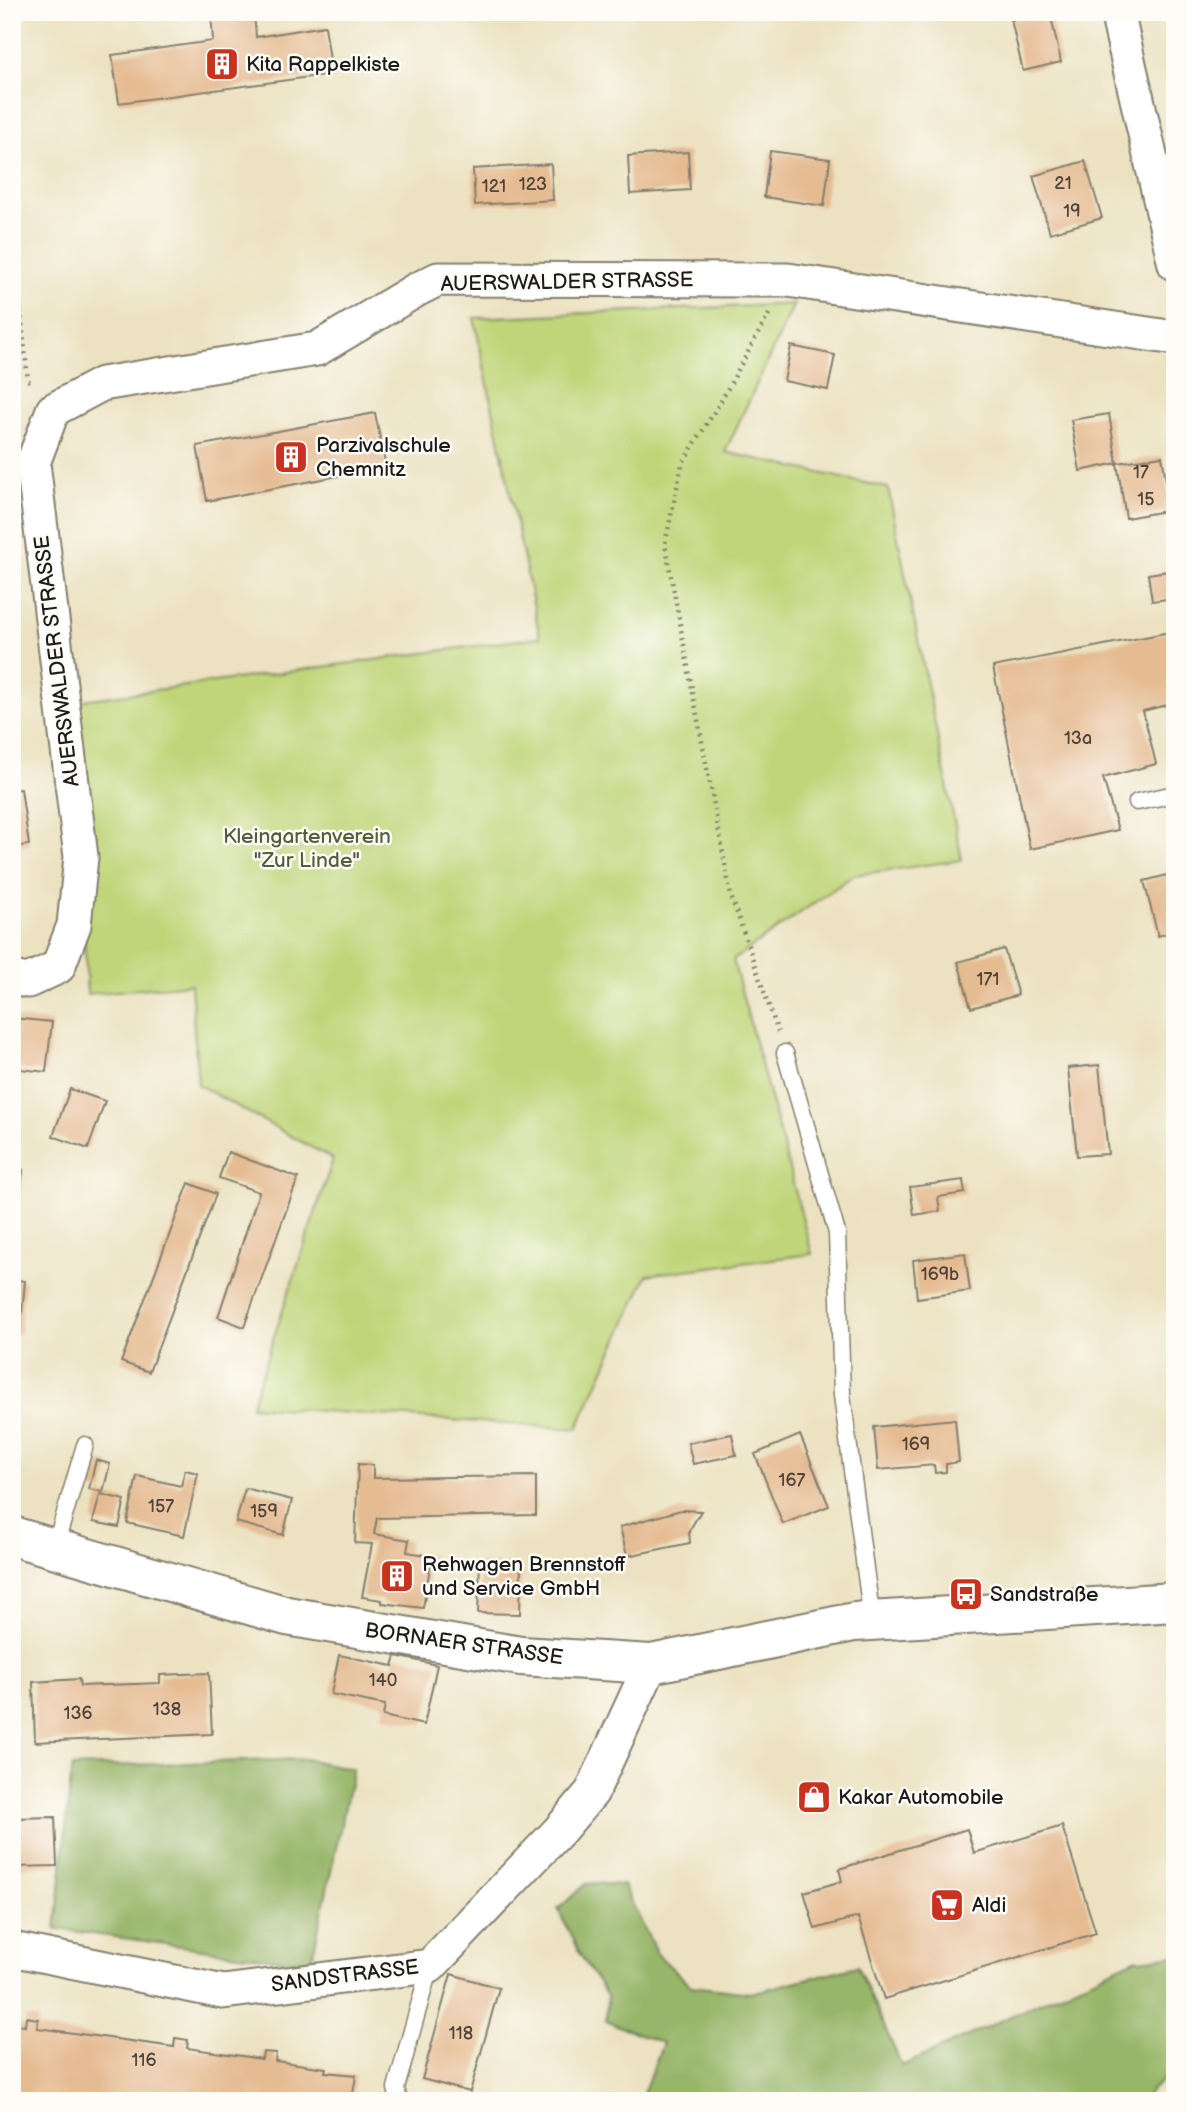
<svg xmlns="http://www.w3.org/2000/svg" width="1187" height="2113" viewBox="0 0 1187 2113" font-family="'Balsamiq Sans',sans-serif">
<rect width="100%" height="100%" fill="#fdfcf7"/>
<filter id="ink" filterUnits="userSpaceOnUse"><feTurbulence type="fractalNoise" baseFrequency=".0143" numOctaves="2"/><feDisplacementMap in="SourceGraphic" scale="14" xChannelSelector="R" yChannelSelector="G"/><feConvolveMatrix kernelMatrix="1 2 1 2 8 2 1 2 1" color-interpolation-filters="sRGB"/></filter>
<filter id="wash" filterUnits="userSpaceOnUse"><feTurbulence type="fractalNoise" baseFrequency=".00686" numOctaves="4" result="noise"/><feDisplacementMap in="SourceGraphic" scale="28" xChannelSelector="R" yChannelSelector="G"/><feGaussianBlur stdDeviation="1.57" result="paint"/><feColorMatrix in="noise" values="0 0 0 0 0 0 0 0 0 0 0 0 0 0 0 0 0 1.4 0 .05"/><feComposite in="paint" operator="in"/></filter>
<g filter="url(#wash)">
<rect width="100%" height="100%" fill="#ece2c1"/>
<path fill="#c0d579" stroke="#6e784a" stroke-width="2" d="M794 304 725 452 888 488 962 860 854 875 733 960 812 1254 647 1275 577 1429 251 1406 333 1159 198 1085 191 984 87 994 81 857 62 703 540 637 474 318Z"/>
<path fill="#98b669" stroke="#5a6942" stroke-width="2" d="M305 1759 353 1769 311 1964 56 1929 72 1767Z
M587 1883 623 1885 657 1954 691 1986 751 1993 857 1966 902 2066 1137 1958 1141 1960 1175 1955V2070L1149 2092 1144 2101H849L848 2099 836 2101H640L663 2043 606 2021 607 1996 579 1953 558 1909Z"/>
<g id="blocks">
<path fill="#e5bb92" d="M211 12H254L256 37 325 26 332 74 119 103 112 55 213 41Z
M1045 12H1050L1061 62 1023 71 1011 20Z
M770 151 830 159 824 206 764 197Z
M688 152 690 190 630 194 628 156Z
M1085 161 1102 218 1050 233 1033 176Z
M551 164 553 200 475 205 473 169Z
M791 346 835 355 828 390 784 381Z
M375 413 386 467 207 501 197 446Z
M1109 414 1117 463 1080 471 1071 420Z
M1162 456 1171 510 1126 518 1117 463Z
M1175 570V598L1152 601 1148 574Z
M1175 631V703L1143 711 1156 764 1103 778 1118 830 1030 849 993 667Z
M21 789 29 845 12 847V790Z
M1175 873V931L1158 936 1144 881Z
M1004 949 1018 995 971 1008 958 962Z
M12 1018 52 1022 46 1072 12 1068Z
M1099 1065 1108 1154 1077 1156 1068 1068Z
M70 1089 105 1101 88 1149 53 1136Z
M228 1152 298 1178 244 1327 218 1317 259 1192 219 1178Z
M12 1169 23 1170 18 1214 12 1213Z
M963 1180 965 1193 938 1197 940 1211 914 1215 910 1187Z
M189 1183 216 1194 149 1372 121 1362Z
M965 1253 970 1291 917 1298 913 1260Z
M12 1279 25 1281 20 1334 12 1333Z
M955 1419 959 1462 946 1464V1472L935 1473 934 1465 878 1470 874 1427Z
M732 1434 736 1455 693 1464 688 1443Z
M800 1435 829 1506 783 1524 755 1454Z
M96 1460 110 1464 103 1492 89 1489Z
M358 1464 373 1465V1478L536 1476V1515L377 1518 374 1534 409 1540 407 1552 432 1556 423 1608 382 1603V1600L362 1597 372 1544 355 1543Z
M185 1470 198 1473 184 1536 127 1523 137 1476 181 1486Z
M245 1488 292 1500 283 1535 236 1522Z
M100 1494 125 1500 119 1527 93 1522Z
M681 1510 701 1511 689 1531 690 1543 627 1556 620 1527Z
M480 1563 521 1565 520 1614 478 1613Z
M339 1655 393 1666 396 1656 437 1665 424 1725 383 1716 385 1705 331 1694Z
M209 1673 212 1734 35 1742 33 1682 79 1679 80 1686 160 1683V1675Z
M55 1817 57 1866 12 1867V1818Z
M1062 1826 1096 1933 884 1999 858 1917 815 1929 804 1892 842 1881 839 1869 967 1829 974 1853Z
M451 1974 499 1988 470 2092 422 2079Z
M26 2017 38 2019 37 2028 174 2047 175 2038 188 2040 187 2048 262 2059 263 2052 276 2053 275 2061 326 2068 325 2072 356 2075 352 2101H53L28 2097 27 2101H15L16 2095H12V2024L25 2026Z"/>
</g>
</g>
<g filter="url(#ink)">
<use href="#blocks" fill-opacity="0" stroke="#847f6e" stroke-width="2"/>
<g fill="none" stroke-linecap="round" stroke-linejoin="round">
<g stroke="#847f6e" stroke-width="19">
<path id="lane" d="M1137 802 1175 794
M785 1053 837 1233 842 1395 872 1621
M55 1547 85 1445
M399 2101 396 2088 430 1966"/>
</g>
<g stroke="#847f6e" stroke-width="37">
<path id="street" d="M1117 12 1175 264
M12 978 28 981 58 967 74 925 81 857 33 463 53 410 102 384 317 349 416 290 438 279 788 280 1175 338
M12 1949 223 1992 430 1966 559 1831 592 1792 651 1664"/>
</g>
<g stroke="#847f6e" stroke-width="42">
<path id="secondary" d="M12 1536 287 1616 521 1656 651 1664 854 1622 1175 1602"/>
</g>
<path stroke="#847f6e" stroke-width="4.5" stroke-dasharray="2 5" stroke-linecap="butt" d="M12 227 28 380 33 385
M769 314 721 401 682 464 665 544 731 896 778 1032"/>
<use href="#lane" stroke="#fff" stroke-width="16"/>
<use href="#street" stroke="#fff" stroke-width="33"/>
<use href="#secondary" stroke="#fff" stroke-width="38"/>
</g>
</g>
<defs>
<g id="building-square" transform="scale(1.75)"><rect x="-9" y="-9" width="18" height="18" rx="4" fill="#c8321e" stroke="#fdfcf7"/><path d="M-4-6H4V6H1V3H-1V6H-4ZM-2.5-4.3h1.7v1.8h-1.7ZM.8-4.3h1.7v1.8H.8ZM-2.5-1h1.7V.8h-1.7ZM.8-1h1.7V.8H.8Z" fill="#fff"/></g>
<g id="bus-square" transform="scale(1.75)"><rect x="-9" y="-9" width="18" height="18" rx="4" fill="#c8321e" stroke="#fdfcf7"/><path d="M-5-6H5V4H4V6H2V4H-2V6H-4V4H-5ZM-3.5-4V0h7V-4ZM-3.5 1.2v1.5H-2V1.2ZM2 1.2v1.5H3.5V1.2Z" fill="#fff"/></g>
<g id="shop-square" transform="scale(1.75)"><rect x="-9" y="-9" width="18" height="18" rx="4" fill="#c8321e" stroke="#fdfcf7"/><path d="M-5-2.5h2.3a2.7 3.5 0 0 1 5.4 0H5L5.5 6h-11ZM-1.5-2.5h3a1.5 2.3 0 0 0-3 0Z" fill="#fff"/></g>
<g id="supermarket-square" transform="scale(1.75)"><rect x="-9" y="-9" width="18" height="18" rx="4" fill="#c8321e" stroke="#fdfcf7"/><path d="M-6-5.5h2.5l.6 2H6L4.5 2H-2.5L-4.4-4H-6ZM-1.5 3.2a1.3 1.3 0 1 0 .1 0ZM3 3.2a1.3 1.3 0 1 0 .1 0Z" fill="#fff"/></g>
</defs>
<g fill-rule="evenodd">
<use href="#building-square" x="222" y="64"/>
<use href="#building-square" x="291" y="457"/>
<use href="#building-square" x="397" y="1576"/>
<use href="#bus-square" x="966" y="1594"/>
<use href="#shop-square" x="814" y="1797"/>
<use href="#supermarket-square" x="947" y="1905"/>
</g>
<g text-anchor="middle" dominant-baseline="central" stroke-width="5" stroke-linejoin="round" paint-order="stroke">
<g font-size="18" fill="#4e443a">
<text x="1063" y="183">21</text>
<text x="533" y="184">123</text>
<text x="494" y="186">121</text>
<text x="1072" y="211">19</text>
<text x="1141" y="472">17</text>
<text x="1146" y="499">15</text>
<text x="1078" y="738">13a</text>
<text x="988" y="979">171</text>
<text x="940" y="1274">169b</text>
<text x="916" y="1444">169</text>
<text x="792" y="1480">167</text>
<text x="161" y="1506">157</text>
<text x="264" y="1511">159</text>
<text x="383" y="1680">140</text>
<text x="167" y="1709">138</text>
<text x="78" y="1713">136</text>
<text x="461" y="2033">118</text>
<text x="144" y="2060">116</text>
</g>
<g font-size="21" fill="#1c1c1c" stroke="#fdfcf7" text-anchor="start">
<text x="246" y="64">Kita Rappelkiste</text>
<text x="316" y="445">Parzivalschule<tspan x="316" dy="24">Chemnitz</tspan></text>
<text x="422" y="1564">Rehwagen Brennstoff<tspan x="422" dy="24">und Service GmbH</tspan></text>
<text x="990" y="1594">Sandstraße</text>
<text x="838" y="1797">Kakar Automobile</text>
<text x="972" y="1905">Aldi</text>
</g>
<g font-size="21" fill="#1c1c1c" stroke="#fdfcf7">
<text transform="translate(567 282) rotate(-1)">AUERSWALDER STRASSE</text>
<text transform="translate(57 661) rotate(-97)">AUERSWALDER STRASSE</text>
<text transform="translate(464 1644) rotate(8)">BORNAER STRASSE</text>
<text transform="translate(345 1976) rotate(-7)">SANDSTRASSE</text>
</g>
<g font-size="21" fill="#555d3d" stroke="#fdfcf7">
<text x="307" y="836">Kleingartenverein<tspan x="307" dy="24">"Zur Linde"</tspan></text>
</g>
</g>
<rect width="1187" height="2113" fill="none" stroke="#fdfcf7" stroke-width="42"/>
</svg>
